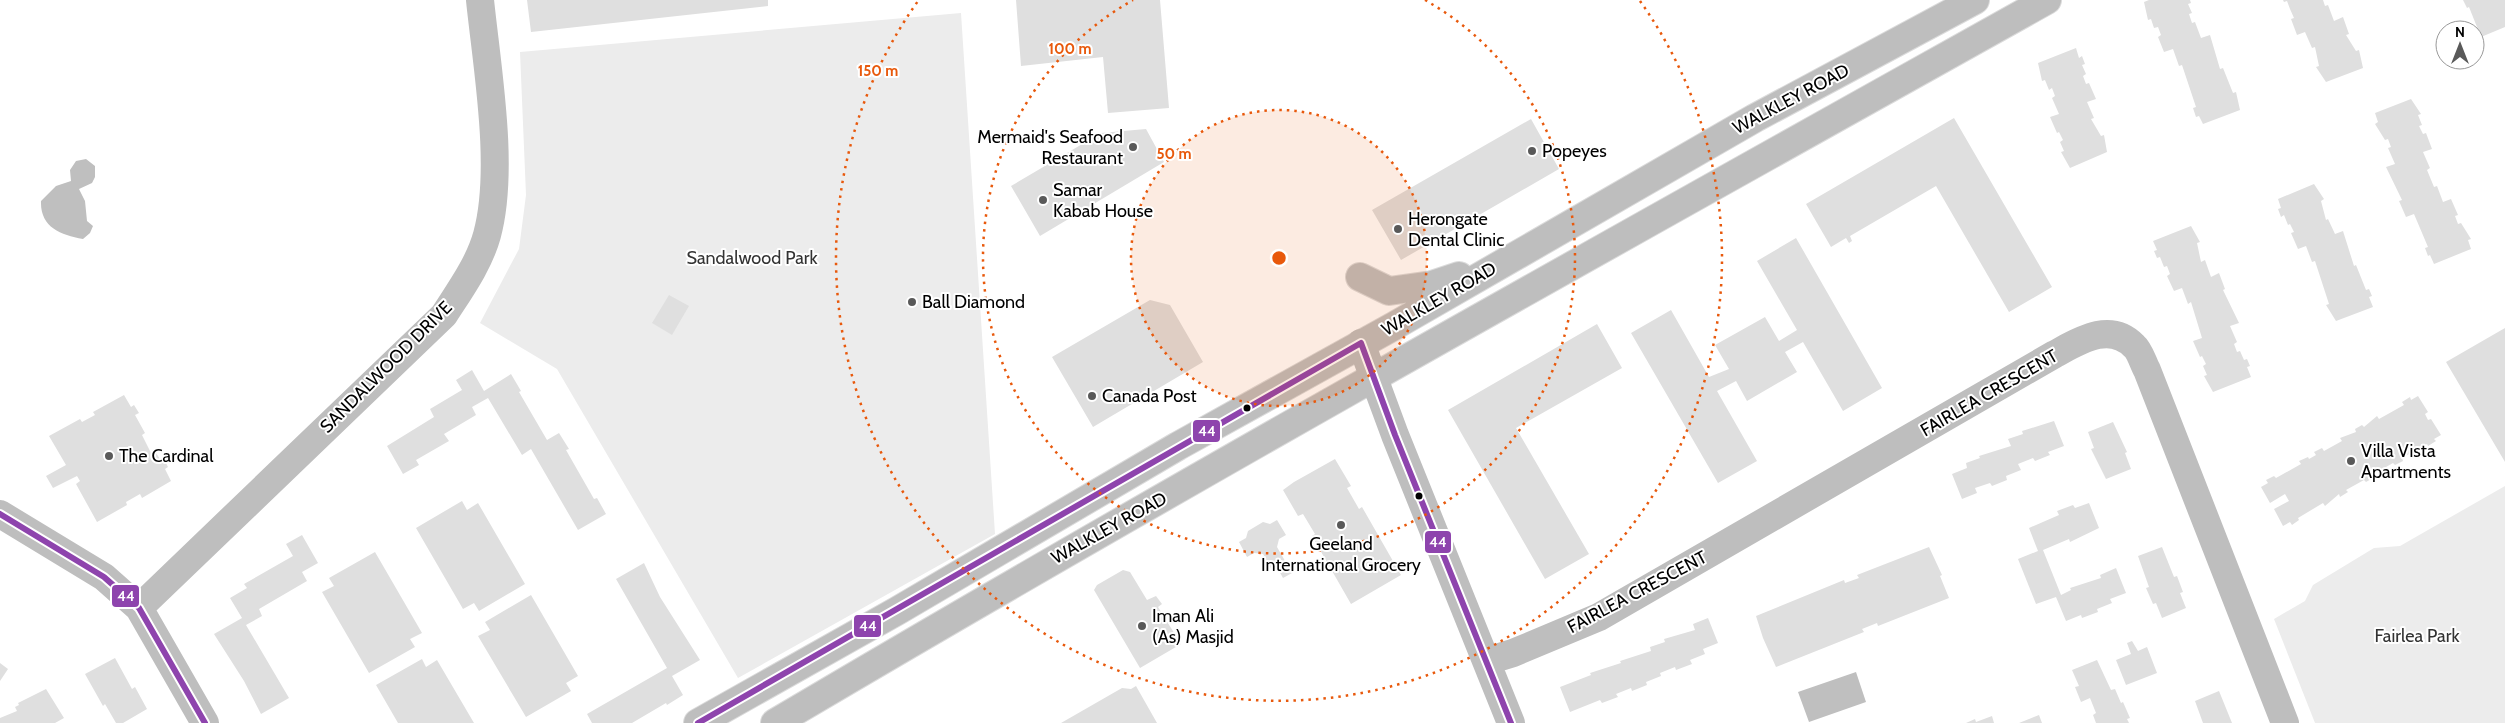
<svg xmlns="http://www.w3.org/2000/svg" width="2505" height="723" viewBox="0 0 2505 723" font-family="Cabin,sans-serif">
<rect width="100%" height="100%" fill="#fff"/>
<path fill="#ececec" d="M961 13 995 534 738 678 557 369 480 323 519 249 526 195 520 52Z
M2505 486V723H2315L2274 619 2305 601 2313 585 2374 548 2400 546Z"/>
<path fill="#bfbfbf" d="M86 159 95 166V177L92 183 79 189 85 201 87 221 93 226 90 233 83 239C60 235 40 227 41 201L56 186 71 181 70 170 76 161Z
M1856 672 1866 702 1809 722 1798 692Z"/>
<path fill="#dfdfdf" d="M527 0H768V6L531 32Z
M1016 0H1160L1169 108 1108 113 1103 57 1021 66Z
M2149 0H2190L2191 3 2188 4 2192 13 2189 14 2192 23 2195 22 2201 38 2210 35 2220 69 2223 68 2233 93 2236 92 2240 110 2203 124 2199 116 2196 117 2193 108 2196 107 2182 65 2179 66 2173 49 2164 52 2158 37 2161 35 2158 27 2154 28 2151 19 2148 20 2144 2Z
M2283 0H2323L2325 6 2328 5 2334 21 2343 17 2349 34 2346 35 2356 51 2359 50 2363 68 2326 82 2316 67 2319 66 2315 47 2312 48 2305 32 2297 35 2291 19 2294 18 2290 9 2287 1 2284 2Z
M2463 0H2505V27L2481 37 2469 7 2467 8Z
M2076 48 2079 58 2082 56 2085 64 2082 65 2086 74 2083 76 2086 84 2089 83 2096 99 2087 102 2094 118 2091 119 2101 136 2104 135 2107 152 2070 168 2061 152 2064 151 2060 142 2063 140 2059 132 2057 133 2050 117 2059 114 2052 98 2055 96 2052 88 2049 90 2045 80 2042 81 2038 63Z
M2411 99 2421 114 2418 115 2422 125 2419 126 2423 134 2426 133 2432 149 2423 152 2430 168 2427 170 2434 187 2437 186 2443 202 2451 199 2458 215 2455 216 2458 224 2461 223 2471 239 2468 240 2471 249 2434 264 2430 255 2428 256 2425 248 2428 247 2414 214 2406 217 2399 201 2402 200 2386 167 2395 164 2388 148 2391 147 2388 139 2385 140 2375 124 2378 122 2375 113Z
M1954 118 2052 287 2009 312 1936 186 1850 236 1852 241 1849 243 1846 238 1831 247 1806 204Z
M1531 119 1559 169 1401 260 1372 210Z
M1146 129 1164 162 1040 236 1011 186 1101 133Z
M2314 184 2324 199 2321 201 2326 220 2328 219 2335 234 2343 231 2354 266 2356 265 2366 290 2369 289 2372 296 2369 297 2373 307 2336 321 2326 305 2329 304 2315 261 2312 262 2306 246 2298 249 2291 233 2294 232 2290 224 2288 225 2284 215 2281 217 2278 209 2281 208 2278 199Z
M2191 226 2200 242 2197 243 2201 262 2205 260 2211 277 2219 273 2225 289 2223 290 2239 323 2230 326 2237 342 2234 344 2237 352 2240 351 2244 360 2247 359 2250 366 2247 367 2251 377 2213 392 2204 376 2207 375 2203 366 2206 364 2202 356 2200 357 2193 341 2202 338 2191 302 2188 304 2182 288 2174 291 2167 276 2170 274 2167 266 2164 267 2160 257 2157 258 2154 251 2157 250 2153 241Z
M1796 238 1882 388 1843 411 1803 342 1785 352 1797 372 1747 401 1736 381 1717 391 1757 461 1718 483 1631 333 1671 310 1709 377 1729 369 1715 345 1765 317 1779 341 1797 330 1757 261Z
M669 295 689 306 672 335 652 323Z
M1150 300 1170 305 1203 362 1093 427 1052 357Z
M1597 324 1622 368 1516 428 1589 554 1545 579 1448 410Z
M2505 328V462L2446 362Z
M472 370 484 391 511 374 521 391 519 392 547 440 559 433 569 449 566 450 594 499 597 498 606 514 578 530 531 449 522 455 488 398 472 407 476 415 444 434 449 441 416 460 419 465 403 474 387 446 434 417 430 409 462 390 456 380Z
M124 395 131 407 134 405 139 413 135 415 145 433 142 435 151 453 155 451 161 461 164 459 168 467 165 469 171 481 142 498 140 494 126 502 127 505 97 522 76 484 80 481 77 476 53 488 46 476 66 465 49 436 80 419 82 422 95 415 93 412Z
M2418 396 2428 412 2425 414 2428 420 2431 419 2441 435 2434 439 2436 441 2428 446 2427 444 2402 458 2403 461 2395 465 2393 463 2386 467 2388 469 2380 473 2379 471 2372 475 2373 478 2366 482 2364 480 2346 490 2348 492 2340 497 2339 494 2325 506 2323 503 2298 518 2299 520 2292 525 2290 522 2283 526 2274 509 2289 501 2285 494 2270 503 2261 487 2268 483 2266 480 2274 476 2276 478 2301 464 2299 461 2308 457 2309 459 2316 455 2314 452 2322 448 2324 451 2342 441 2340 438 2356 432 2355 429 2362 425 2364 427 2377 416 2379 419 2404 405 2402 402 2410 397 2411 400Z
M2054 421 2064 446 2048 452 2050 455 2035 461 2033 458 2018 464 2021 470 2006 476 2007 480 1992 486 1990 483 1975 488 1977 493 1962 499 1952 474 1967 468 1966 463 1980 458 1979 456 2011 446 2008 439 2023 434 2022 431Z
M2113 422 2127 452 2125 453 2131 469 2106 479 2091 449 2094 448 2088 432Z
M1335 459 1351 486 1347 488 1359 509 1362 507 1401 575 1351 604 1312 536 1315 534 1303 514 1298 516 1283 490 1294 482Z
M462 501 467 510 478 503 525 584 479 611 474 603 463 609 416 528Z
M2089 503 2099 528 2070 542 2069 539 2043 550 2061 595 2071 590 2070 588 2101 578 2100 575 2116 568 2126 593 2110 599 2112 603 2097 609 2098 612 2082 618 2081 615 2066 621 2056 597 2036 604 2018 559 2038 551 2029 528 2059 515 2057 511 2073 505 2075 508Z
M1277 520 1286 535 1279 539 1277 547 1292 573 1283 578 1278 569 1273 572 1263 554 1254 553 1247 557 1239 542 1246 538 1248 531 1263 522 1270 524Z
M302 535 318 563 302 572 307 581 259 609 262 616 246 625 289 698 261 714 244 681 214 634 242 618 230 598 247 588 244 584 293 556 286 544Z
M1929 547 1942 575 1940 576 1949 598 1878 626 1877 623 1862 629 1864 632 1776 667 1763 638 1756 616 1844 580 1845 583 1859 578 1857 575Z
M2162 547 2174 577 2177 576 2183 592 2180 593 2186 608 2162 618 2156 603 2153 604 2146 588 2149 587 2138 556Z
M375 552 422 633 410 639 415 647 369 673 322 592 334 586 329 578Z
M644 563 660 597 700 660 672 676 683 695 667 705 666 703 632 723H592L587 714 667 668 616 579Z
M1123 570 1130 572 1147 600 1156 596 1162 604 1158 607 1181 644 1140 668 1094 590 1097 585Z
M531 595 578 676 566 683 571 691 526 717 478 636 490 630 485 622Z
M1708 618 1718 643 1703 649 1705 654 1690 660 1692 664 1676 670 1675 667 1660 673 1661 676 1646 682 1647 685 1632 691 1631 688 1616 694 1618 697 1602 703 1600 700 1570 712 1560 687 1591 675 1590 673 1621 663 1620 661 1651 651 1650 647 1665 642 1664 639 1695 630 1693 624Z
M2132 641 2138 651 2147 647 2157 673 2126 685 2116 660 2131 654 2127 643Z
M115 658 132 689 135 687 147 709 123 723H116L105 704 103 706 85 674Z
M422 659 426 667 437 660 474 723H398L376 685Z
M2097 660 2111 690 2115 689 2121 703 2123 702 2130 718 2127 719 2129 723H2096L2093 715 2096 713 2090 698 2081 702 2075 687 2079 686 2072 670Z
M0 663 8 669 0 681Z
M1136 686 1157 723H1061L1122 688 1131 689Z
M46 689 64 718 55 723H0V718L17 711 15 707 19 705 18 703Z
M2219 691 2232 723H2203L2195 701Z
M2039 715 2042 723H2019Z
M1992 716 1994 723H1966L1975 719 1976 722Z"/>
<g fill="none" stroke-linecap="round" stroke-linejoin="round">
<g stroke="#dbdbdb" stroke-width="30">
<path id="major" d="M1360 277 1389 291 1432 285 1459 276
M698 723 897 611 1178 446 1394 326 1755 118 1975 0
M775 723C1194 475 1621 238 2047 0"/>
</g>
<path stroke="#bebebe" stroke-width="28" d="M1361 343 1395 435 1511 723
M0 514 104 577 139 608 205 723
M139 608 444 315C460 290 479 264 487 235 505 169 487 68 480 0
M1487 661 1513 653 1599 617 2055 354C2079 341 2110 321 2134 346 2140 351 2143 363 2147 370L2285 723"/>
<use href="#major" stroke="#bebebe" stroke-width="28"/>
<g stroke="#fff" stroke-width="10">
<path id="bus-1" d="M0 514 104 577 139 608 205 723
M698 723 1361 343 1395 435 1511 723"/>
</g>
<use href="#bus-1" stroke="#8e44ad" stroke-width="6"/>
</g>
<circle cx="1279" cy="258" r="148" fill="#e8590c" fill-opacity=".12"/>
<g fill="none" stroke="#e8590c" stroke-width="2.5" stroke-dasharray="2.5 5">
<circle cx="1279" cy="258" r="148"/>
<path d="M1425 0A296 296 0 1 1 1133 0"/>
<path d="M1640 1A443 443 0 1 1 918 1"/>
</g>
<g fill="#595959" stroke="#fff" stroke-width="2">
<circle cx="1133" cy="147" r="5"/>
<circle cx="1532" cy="151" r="5"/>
<circle cx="1043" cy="200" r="5"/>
<circle cx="1398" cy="229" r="5"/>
<circle cx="912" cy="302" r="5"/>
<circle cx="1092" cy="396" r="5"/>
<circle cx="109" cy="456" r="5"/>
<circle cx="2351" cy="461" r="5"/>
<circle cx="1341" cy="525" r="5"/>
<circle cx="1142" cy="626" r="5"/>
</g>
<g fill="#000" stroke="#fff" stroke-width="2">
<circle cx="1247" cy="408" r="4.5"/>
<circle cx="1419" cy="496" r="4.5"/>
</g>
<g text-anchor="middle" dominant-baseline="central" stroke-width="4" stroke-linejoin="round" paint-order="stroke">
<g font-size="18" fill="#000" stroke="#fff">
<text transform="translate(1791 99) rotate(-28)">WALKLEY ROAD</text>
<text transform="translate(1439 299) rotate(-30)">WALKLEY ROAD</text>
<text transform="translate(386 367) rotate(-45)">SANDALWOOD DRIVE</text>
<text transform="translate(1989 393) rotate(-30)">FAIRLEA CRESCENT</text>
<text transform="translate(1109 528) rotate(-29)">WALKLEY ROAD</text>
<text transform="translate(1637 592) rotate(-28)">FAIRLEA CRESCENT</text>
</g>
<g font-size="18" fill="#000" stroke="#fff" text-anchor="start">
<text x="1123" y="137" text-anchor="end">Mermaid's Seafood<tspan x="1123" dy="21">Restaurant</tspan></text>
<text x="1542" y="151">Popeyes</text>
<text x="1053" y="190">Samar<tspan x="1053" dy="21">Kabab House</tspan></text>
<text x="1408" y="219">Herongate<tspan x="1408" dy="21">Dental Clinic</tspan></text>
<text x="922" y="302">Ball Diamond</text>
<text x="1102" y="396">Canada Post</text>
<text x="2361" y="451">Villa Vista<tspan x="2361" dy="21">Apartments</tspan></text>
<text x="119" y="456">The Cardinal</text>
<text x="1341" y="544" text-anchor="middle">Geeland<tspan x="1341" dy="21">International Grocery</tspan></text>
<text x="1152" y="616">Iman Ali<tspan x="1152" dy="21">(As) Masjid</tspan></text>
</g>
<g font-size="18" fill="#333" stroke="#fff">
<text x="752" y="258">Sandalwood Park</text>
<text x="2417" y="636">Fairlea Park</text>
</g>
</g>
<circle cx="1279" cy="258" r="8" fill="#e8590c" stroke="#fff" stroke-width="2.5"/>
<g font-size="15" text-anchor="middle" font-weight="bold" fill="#e8590c" stroke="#fff" stroke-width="4" stroke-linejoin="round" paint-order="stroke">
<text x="1070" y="54">100 m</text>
<text x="878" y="76">150 m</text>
<text x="1174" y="159">50 m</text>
</g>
<g stroke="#fff" stroke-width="2">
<rect x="1192" y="419" width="29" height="24" rx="5" fill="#8e44ad"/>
<rect x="1424" y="530" width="28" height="24" rx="5" fill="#8e44ad"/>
<rect x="111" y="584" width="29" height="24" rx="5" fill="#8e44ad"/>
<rect x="853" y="614" width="29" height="24" rx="5" fill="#8e44ad"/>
</g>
<g font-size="14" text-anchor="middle" font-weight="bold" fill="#fff">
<text x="1207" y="436">44</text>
<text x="1438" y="547">44</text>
<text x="126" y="601">44</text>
<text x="868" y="631">44</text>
</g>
<g transform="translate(2460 45)"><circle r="24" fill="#ffffff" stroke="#999999"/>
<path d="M0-4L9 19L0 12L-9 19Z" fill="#595959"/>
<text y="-8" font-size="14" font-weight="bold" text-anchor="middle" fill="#000000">N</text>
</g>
</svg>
